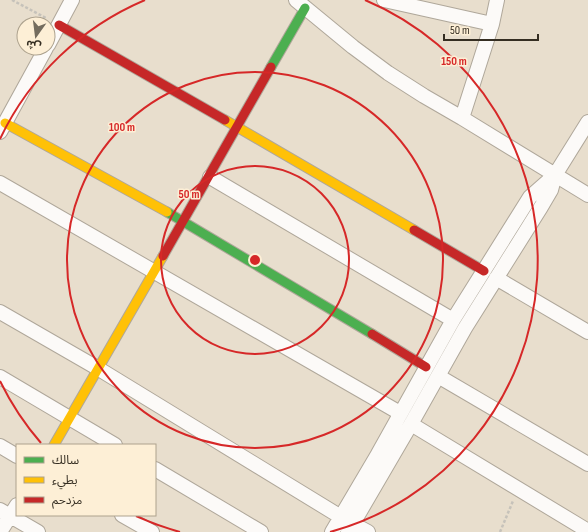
<svg xmlns="http://www.w3.org/2000/svg" width="588" height="532" viewBox="0 0 588 532" font-family="'Sofia Sans Condensed','Noto Sans Arabic',sans-serif">
<rect width="100%" height="100%" fill="#e8decd"/>
<g fill="none" stroke-linecap="round" stroke-linejoin="round">
<g stroke="#afa79a" stroke-width="16">
<path id="street" d="M296 0 353 47 388 73 424 96 462 118 588 195
M384 0 492 24
M48 45 72 0
M462 118 492 24 497 0
M0 132 46 48
M210 177 453 320
M0 183 400 413
M496 278 588 332
M0 312 99 369 341 517
M438 376 588 464
M0 377 115 445
M411 424 588 531
M0 446 17 456
M155 469 261 532
M0 510 38 532
M122 515 152 532
M353 524 368 532
M0 532 17 505
M332 532 378 454 453 320 530 197 555 175
M348 532 411 424 465 328 541 207 551 190 555 175 588 122"/>
</g>
<g stroke="#afa79a" stroke-width="11">
<path id="fast" d="M271 67 305 8
M167 212 372 334"/>
</g>
<g stroke="#afa79a" stroke-width="11">
<path id="slow" d="M225 120 414 230
M5 123 167 212
M54 445 163 256"/>
</g>
<g stroke="#afa79a" stroke-width="11">
<path id="jam" d="M59 25 225 120
M414 230 484 271
M163 256 271 67
M372 334 426 367"/>
</g>
<path stroke="#c6c2ba" stroke-width="2.5" stroke-dasharray="3 2" stroke-linecap="butt" d="M12 0 46 18
M500 532 513 501"/>
<use href="#street" stroke="#fcfaf8" stroke-width="14"/>
<use href="#fast" stroke="#4caf50" stroke-width="9"/>
<use href="#slow" stroke="#ffc107" stroke-width="9"/>
<use href="#jam" stroke="#c62828" stroke-width="9"/>
</g>
<g fill="none" stroke="#d62828" stroke-width="2">
<circle cx="255" cy="260" r="94"/>
<circle cx="255" cy="260" r="188"/>
<path d="M180 532A282 282 0 0 1 136 516M41 443A282 282 0 0 1 0 381M0 139A282 282 0 0 1 145 0M365 0A282 282 0 0 1 330 532"/>
</g>
<circle cx="255" cy="260" r="6" fill="#d62828" stroke="#fdefd6" stroke-width="2"/>
<g font-size="12" text-anchor="middle" font-weight="bold" fill="#d62828" stroke="#fdefd6" stroke-width="3" stroke-linejoin="round" paint-order="stroke">
<text x="454" y="65">150 m</text>
<text x="122" y="131">100 m</text>
<text x="189" y="198">50 m</text>
</g>
<rect x="16" y="444" width="140" height="72" fill="#fdefd6" stroke="#ada28e"/>
<rect x="24" y="457" width="20" height="6" fill="#4caf50" stroke="#ada28e"/>
<text x="52" y="464" font-size="12" fill="#352e22">سالك</text>
<rect x="24" y="477" width="20" height="6" fill="#ffc107" stroke="#ada28e"/>
<text x="52" y="484" font-size="12" fill="#352e22">بطيء</text>
<rect x="24" y="497" width="20" height="6" fill="#c62828" stroke="#ada28e"/>
<text x="52" y="504" font-size="12" fill="#352e22">مزدحم</text>
<g transform="translate(36 36) rotate(194)"><circle r="19" fill="#fdefd6" stroke="#ada28e"/>
<path d="M0-3L7 15L0 10L-7 15Z" fill="#746c5e"/>
<text y="-6" font-size="11" font-weight="bold" text-anchor="middle" fill="#352e22">ش</text>
</g>
<path d="M444 34v6h94v-6" fill="none" stroke="#352e22" stroke-width="2"/>
<text x="450" y="34" font-size="12" fill="#352e22" stroke="#fdefd6" stroke-width="3" paint-order="stroke">50 m</text>
</svg>
